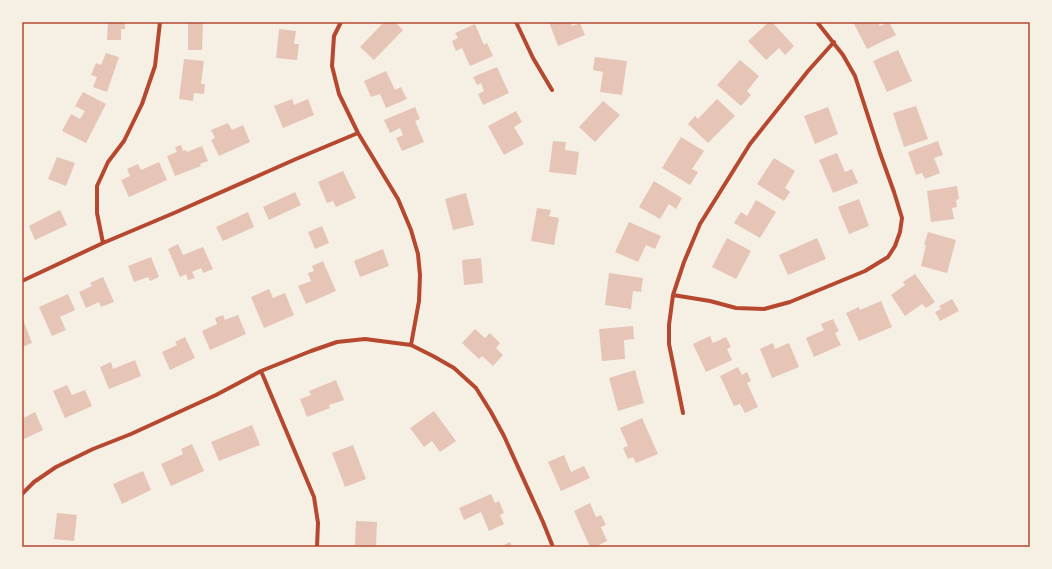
<svg xmlns="http://www.w3.org/2000/svg" width="1052" height="569" viewBox="0 0 1052 569" font-family="Helvetica,sans-serif">
<rect width="100%" height="100%" fill="#f6efe4"/>
<path fill="#e6c5b7" d="M108 22H125V29H121V40H107Z
M188 22H203L202 50H188Z
M384 22H395L403 30 374 60 360 47Z
M549 22H570L572 26 580 23 585 35 558 46Z
M769 22H772L794 46 785 55 779 48 766 60 748 41Z
M853 22H878L880 26 889 22 896 35 867 49Z
M475 24 484 45 487 43 493 56 470 66 462 48 456 51 452 41 458 38 455 33Z
M279 29 296 31 294 44H299L297 60 276 58Z
M898 50 912 81 887 92 873 61Z
M106 53 119 57 107 92 93 87 97 77 91 75 96 63 101 65Z
M595 57 627 61 622 95 600 92 603 72 593 70Z
M184 59 204 61 201 84H205L204 94 194 93 193 101 179 99Z
M740 60 759 76 747 91 751 95 741 106 717 85Z
M497 67 509 93 483 105 478 94 484 91 481 83 477 85 473 77Z
M386 71 395 90 401 87 407 99 386 108 380 94 371 97 364 81Z
M83 92 106 104 86 143 62 131 71 114 80 119 85 111 75 106Z
M292 99 294 105 308 99 314 115 283 128 274 106Z
M717 99 735 116 708 143 688 124 695 116 698 119Z
M603 101 620 115 595 142 579 127Z
M916 106 928 139 904 147 893 113Z
M415 107 420 119 415 121 424 142 402 151 396 138 403 135 400 128 390 133 384 120Z
M828 107 838 134 815 144 804 116Z
M516 111 522 122 514 127 524 144 504 155 488 126Z
M228 123 232 130 243 125 250 142 219 156 211 140 215 138 211 130Z
M681 137 704 151 692 169 698 172 690 185 662 168Z
M553 141 566 142 565 150 579 152 576 175 549 172Z
M938 141 943 155 934 158 940 173 925 179 922 173 916 175 908 152Z
M181 145 183 151 186 150 187 152 202 146 208 161 200 164 201 166 175 176 167 156 177 152 175 147Z
M837 153 845 172 852 169 858 183 833 193 819 160Z
M57 157 75 163 66 186 48 179Z
M774 158 795 171 785 188 790 192 784 201 757 184Z
M159 162 167 180 129 197 121 180 130 176 127 169 138 164 141 170Z
M343 171 356 198 336 207 333 201 327 203 318 182Z
M654 181 682 198 676 209 669 204 660 219 639 207Z
M957 186 959 199 956 200 957 207 952 208 954 219 931 222 927 191Z
M295 192 301 205 269 220 263 207Z
M466 193 474 225 453 230 445 199Z
M859 199 869 226 849 234 838 207Z
M756 200 776 212 760 238 734 223 741 212 747 216Z
M537 208 551 210 549 216 559 218 554 245 531 241Z
M60 210 67 225 35 240 29 226Z
M248 212 254 227 223 241 216 227Z
M629 222 661 236 655 249 646 245 638 262 615 252Z
M322 226 329 243 315 249 308 232Z
M928 232 956 240 947 273 921 266 926 245H924Z
M727 238 751 251 736 279 712 267Z
M817 238 826 259 788 275 779 255Z
M178 244 183 255 203 247 213 269 203 273 201 268 192 272 195 278 188 280 186 274 180 277 168 249Z
M383 249 389 266 360 277 354 261Z
M151 257 159 277 150 281 148 277 134 282 128 266Z
M481 258 483 283 464 285 462 260Z
M323 261 336 291 306 304 298 286 311 281 308 273 314 271 312 266Z
M609 273 643 278 641 292 633 291 631 309 605 305Z
M915 274 935 302 926 308 922 304 905 316 891 295 905 285 903 282Z
M103 277 114 302 101 307 99 302 86 308 79 292 92 286 90 283Z
M269 289 273 298 285 293 294 315 264 328 251 297Z
M68 294 75 310 60 317 66 330 52 336 39 307Z
M952 299 959 311 940 321 935 312 941 309 939 306Z
M881 301 892 327 859 341 846 313 859 307 860 310Z
M223 315 225 320 238 315 246 334 210 350 202 331 217 324 215 318Z
M22 317 32 343 22 347Z
M833 319 839 331 835 333 841 345 814 357 806 338 824 330 821 324Z
M633 326 634 339 624 340 625 359 602 361 599 329Z
M475 329 485 338 490 333 500 343 496 348 503 355 493 366 482 356 479 359 462 343Z
M710 336 713 343 726 337 731 347 727 349 732 360 706 372 693 344Z
M185 337 195 358 170 370 162 352 177 345 175 342Z
M773 343 775 349 789 343 799 367 772 378 760 349Z
M135 360 141 376 109 389 100 367 111 362 113 369Z
M738 367 742 375 747 372 751 381 747 383 758 407 745 413 740 404 734 406 720 376Z
M635 370 644 403 618 411 609 378Z
M336 380 344 400 329 405 330 408 307 417 300 399 311 395 309 391Z
M67 385 72 395 85 390 92 406 65 418 53 391Z
M434 411 456 441 440 452 432 441 424 447 410 428Z
M35 412 43 430 22 440V419Z
M642 418 658 454 636 463 633 457 628 459 623 448 628 446 620 428Z
M252 425 260 445 219 461 211 442Z
M192 444 204 471 171 486 161 464 183 454 181 449Z
M353 445 366 479 345 487 332 453Z
M564 455 571 472 584 466 590 478 561 491 548 462Z
M143 471 151 490 122 504 113 484Z
M491 494 495 503 499 501 504 513 500 515 504 524 489 531 481 512 464 520 459 508Z
M590 503 596 517 601 515 606 525 601 527 607 541 595 547H590L574 511Z
M57 513 77 515 74 541 54 539Z
M356 521 377 522 376 546 355 545Z
M510 542 512 547H500Z"/>
<g fill="none" stroke-linecap="round" stroke-linejoin="round">
<path stroke="#b5482f" stroke-width="4" d="M341 22 334 36 332 66 339 94 358 133 398 199 411 230 418 254 420 275 419 301 411 345
M516 22 533 58 552 90
M103 243 97 213V186L108 162 124 141 142 104 155 66 160 22
M22 281 103 243 174 213 296 159 358 133
M673 295 710 301 736 308 764 309 790 302 865 271 888 257 895 246 900 232 902 218 894 192 880 153 855 76 843 55 817 22
M261 371 314 497 318 523 317 547
M683 413 669 344V325L673 295 684 262 700 224 750 144 808 71 834 42
M22 494 34 482 56 467 93 449 131 434 216 395 261 371 311 351 337 342 365 339 411 345 433 356 454 368 476 388 491 412 504 436 543 522 553 547"/>
</g>
<rect width="1052" height="569" fill="none" stroke="#f6efe4" stroke-width="46"/>
<rect x="23" y="23" width="1006" height="523" fill="none" stroke="#b5482f" stroke-width="1.5"/>
</svg>
